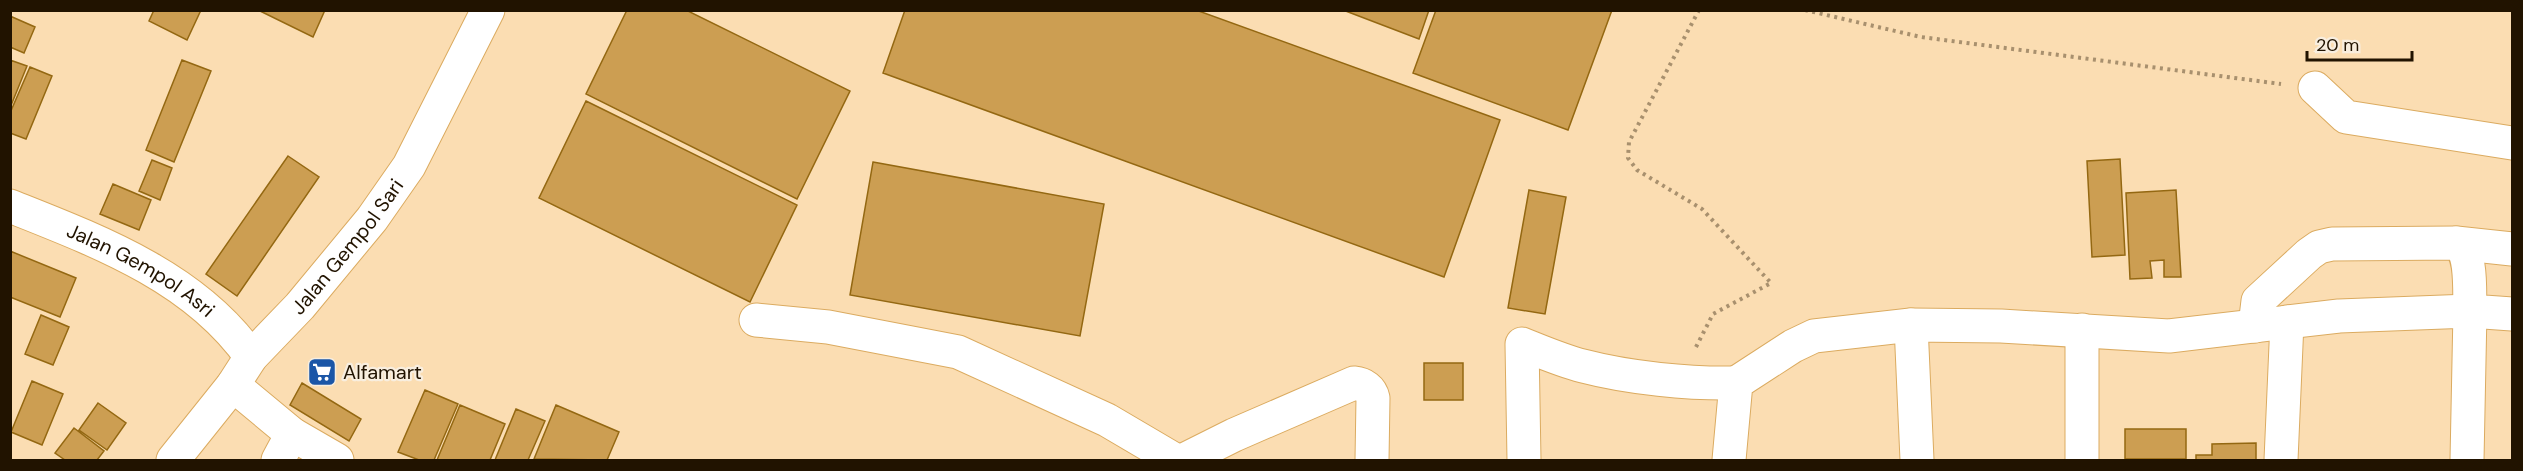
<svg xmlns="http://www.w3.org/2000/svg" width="2523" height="471" viewBox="0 0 2523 471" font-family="'DM Sans',sans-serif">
<rect width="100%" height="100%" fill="#fbddb2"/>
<path fill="#cc9e52" stroke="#946812" stroke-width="1.5" d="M154 10H201L187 40 149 21Z
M258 10H325L313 37Z
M627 10H686L850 91 797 199 586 94Z
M905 10H1196L1500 120 1444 277 883 73Z
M1343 10H1429L1419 39Z
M1436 10H1612L1568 130 1413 73Z
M10 16 35 27 24 53 10 47Z
M10 60 27 66 10 108Z
M182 60 211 71 174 162 146 150Z
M30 67 52 76 26 139 10 133V113Z
M586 101 797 205 750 302 539 198Z
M288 156 319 177 237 296 206 274Z
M2120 159 2125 255 2092 257 2087 161Z
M152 160 172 168 160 200 139 191Z
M873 162 1104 204 1080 336 850 295Z
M113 184 151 200 139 230 100 214Z
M1529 190 1566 197 1545 314 1508 308Z
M2176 190 2181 277H2164V260L2150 261 2152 278 2130 279 2126 193Z
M10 251 76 278 60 317 10 297Z
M41 315 69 327 53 365 25 354Z
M1424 363H1463V400H1424Z
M32 381 63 394 42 445 11 432Z
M302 383 361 419 349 441 290 405Z
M425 390 458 404 434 460H419L398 452Z
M98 403 126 423 107 450 79 430Z
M460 405 505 424 490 460H437Z
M556 405 619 432 607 460 534 459Z
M516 409 545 421 528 460H495Z
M74 428 104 451 97 460H65L55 453Z
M2125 429H2186V459H2125Z
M2256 443V460H2196V455H2212V444Z"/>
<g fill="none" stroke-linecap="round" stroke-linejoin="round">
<g stroke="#dbab60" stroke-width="35">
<g id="minor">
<path d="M2315 88 2346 117 2512 143"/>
<path id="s1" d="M10 206C98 241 195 277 251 357"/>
<path d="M2456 243 2512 249"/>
<path d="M756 320 828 327 958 352 1107 420 1175 460"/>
<path d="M1911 325 1917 460"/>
<path d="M2255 326 2258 301 2309 254 2319 247 2332 244 2456 243C2473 252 2469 292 2470 311L2512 314"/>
<path d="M2082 330V460"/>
<path d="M233 385 292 434 337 460"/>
<path id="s2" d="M173 460 233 385 251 357 300 306 372 219 409 166 488 10"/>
<path d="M278 460 292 434"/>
<path d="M1184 460 1234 435 1354 383C1364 384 1371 389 1373 398L1372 460"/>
<path d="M1524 460 1522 344C1542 352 1563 361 1583 366 1629 378 1689 384 1736 383"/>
<path d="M1729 460 1736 383 1793 346 1814 336 1911 325 2001 326 2169 336 2339 316 2470 311 2467 460"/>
<path d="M2281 460 2287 322"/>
</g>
</g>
<path stroke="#a8906e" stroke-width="4" stroke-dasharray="3 4.5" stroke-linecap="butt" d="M1805 10 1921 37 2281 84
M1696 347 1713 314 1771 283 1702 209 1637 170 1628 158 1629 142 1699 10"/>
<use href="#minor" stroke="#fff" stroke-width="33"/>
</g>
<defs>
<g id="supermarket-square" transform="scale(1.5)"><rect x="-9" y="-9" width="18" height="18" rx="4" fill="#1b56a7" stroke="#f8eedf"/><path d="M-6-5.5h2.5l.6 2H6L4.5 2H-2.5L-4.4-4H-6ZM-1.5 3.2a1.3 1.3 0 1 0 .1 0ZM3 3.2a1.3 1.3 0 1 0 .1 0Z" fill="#fff"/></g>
</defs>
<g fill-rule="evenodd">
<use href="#supermarket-square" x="322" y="372"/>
</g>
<g text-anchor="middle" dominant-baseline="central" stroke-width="4.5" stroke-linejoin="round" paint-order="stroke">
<g font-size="20" fill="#211300" stroke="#f8eedf">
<text stroke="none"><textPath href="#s2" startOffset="276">Jalan Gempol Sari</textPath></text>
<text stroke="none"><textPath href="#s1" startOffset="146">Jalan Gempol Asri</textPath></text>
</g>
<g font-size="20" fill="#211300" stroke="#f8eedf" text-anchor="start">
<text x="343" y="372">Alfamart</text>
</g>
</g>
<rect width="2523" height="471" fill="none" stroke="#211300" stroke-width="24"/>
<path d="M2307 51v9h105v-9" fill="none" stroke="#211300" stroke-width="3"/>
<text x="2316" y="51" font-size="18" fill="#211300" stroke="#f8eedf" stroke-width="4.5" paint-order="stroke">20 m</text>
</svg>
